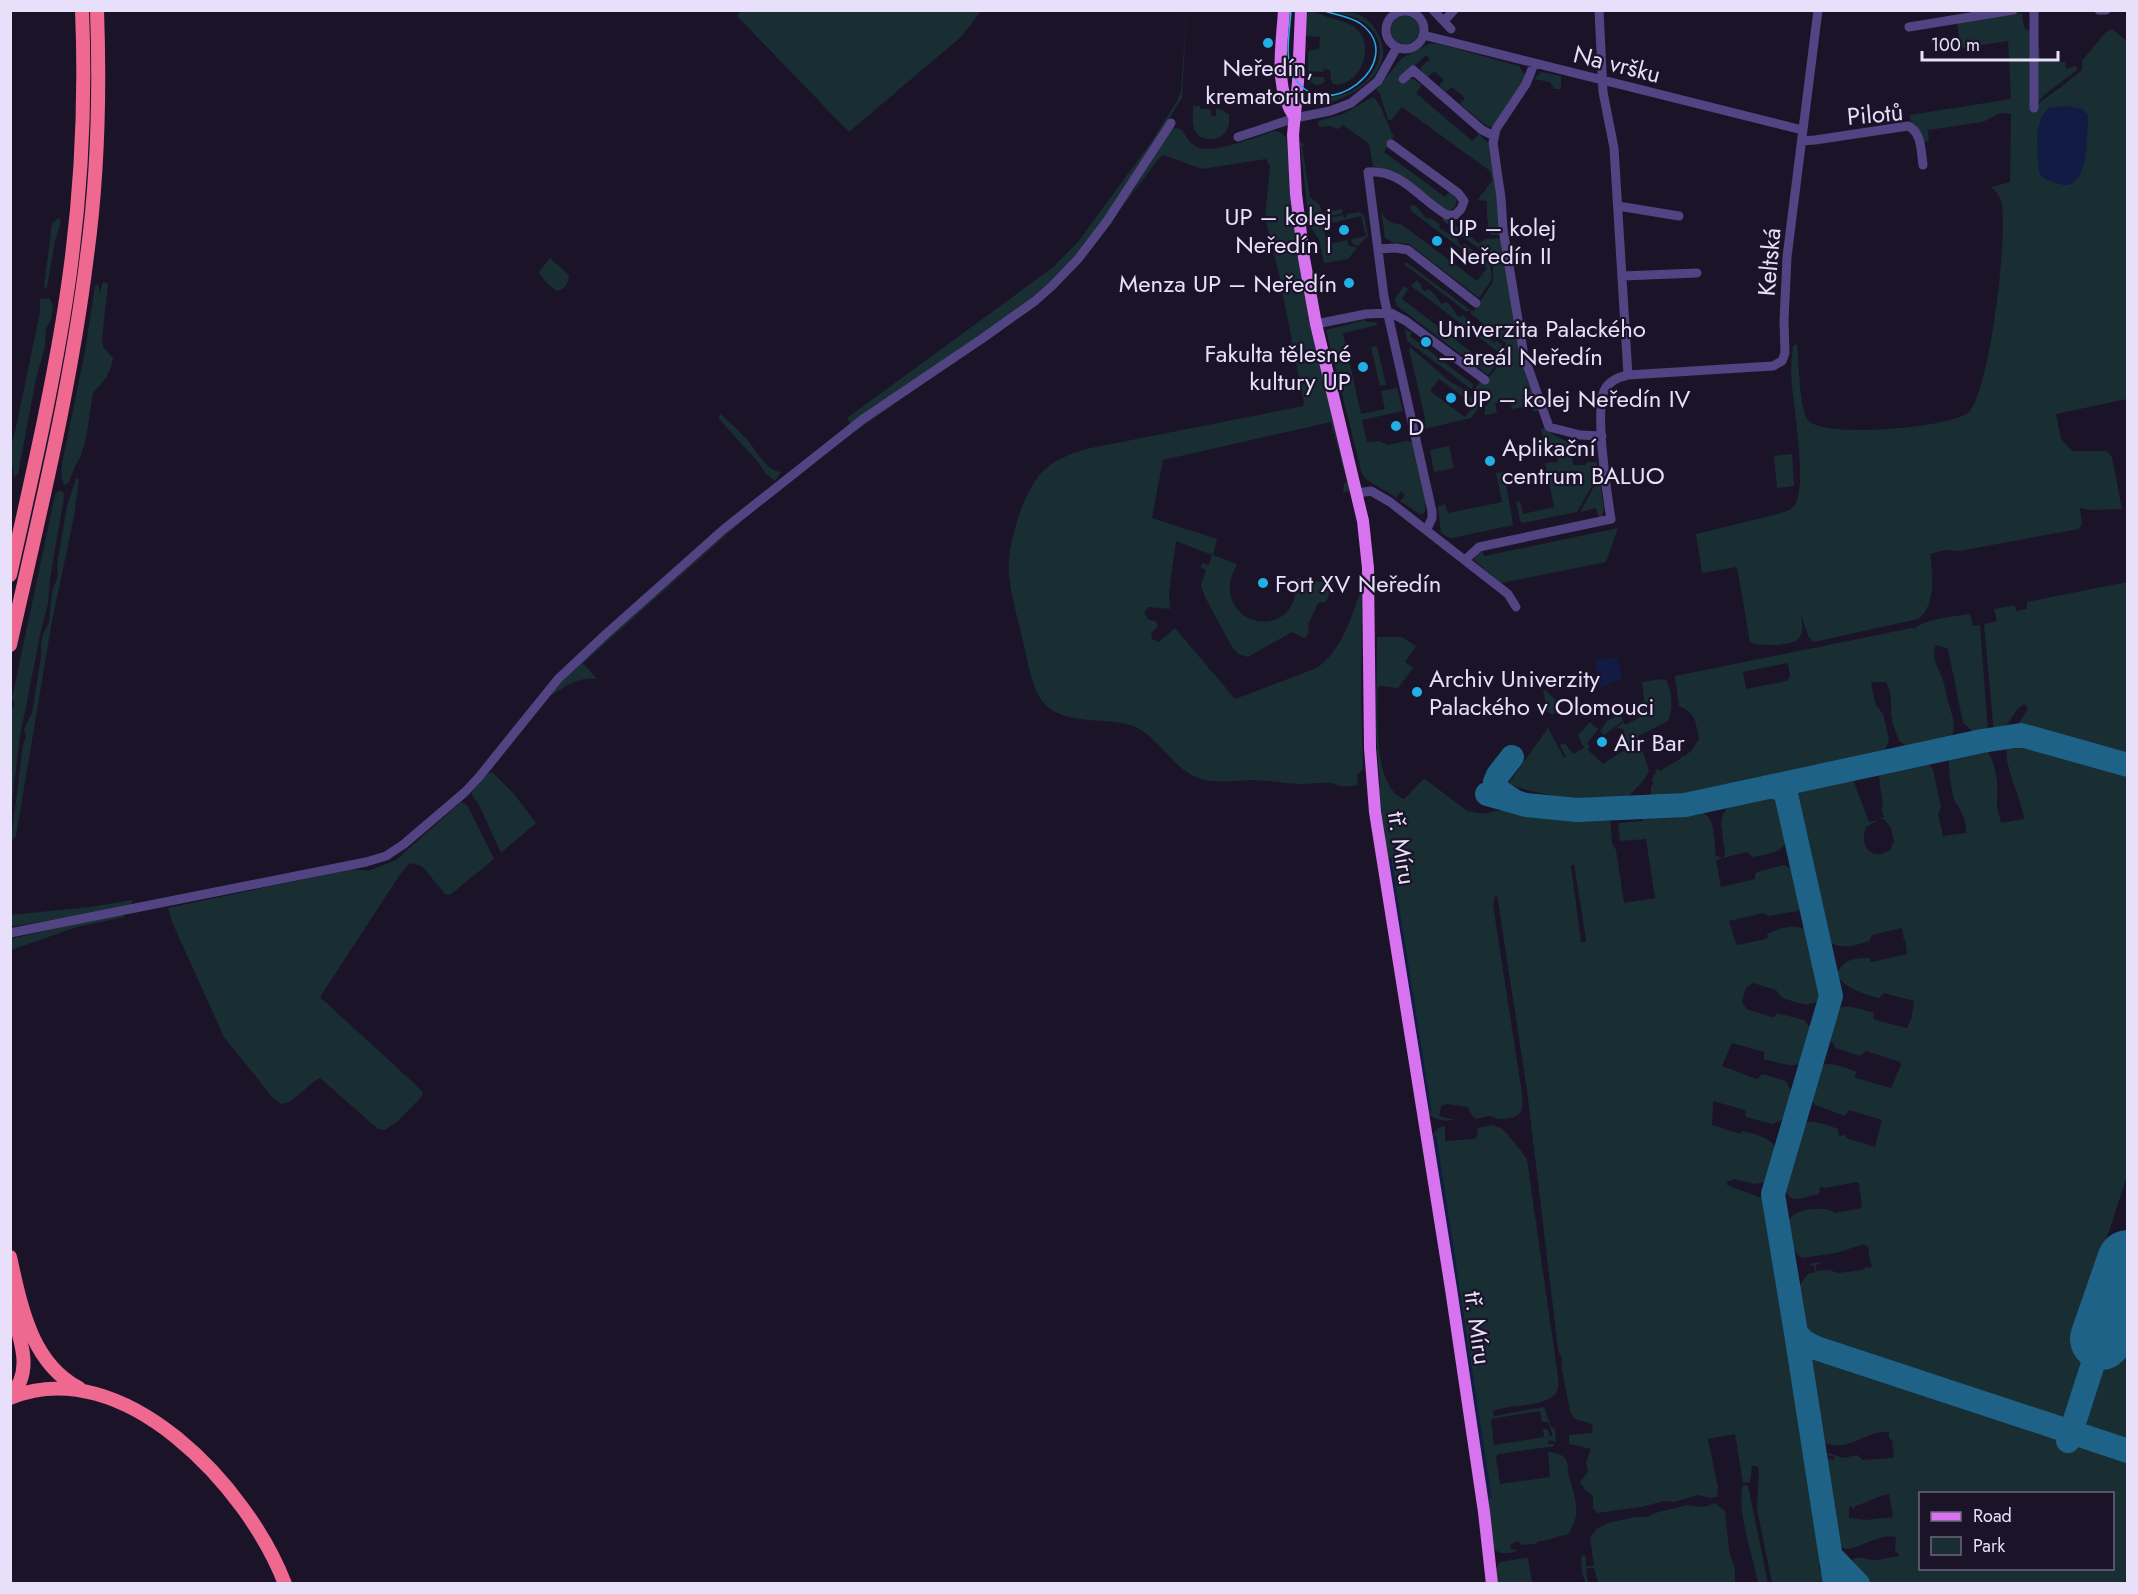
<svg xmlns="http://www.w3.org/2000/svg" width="2138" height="1594" viewBox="0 0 2138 1594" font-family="Jost,sans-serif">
<rect width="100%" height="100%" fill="#1b1429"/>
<path fill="#182e32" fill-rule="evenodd" d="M741 11V10L981 11 962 36 849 132 737 16Z
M1182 11H1183L1186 21 1182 98 1124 191 1092 236 1066 268 1030 300 850 424 847 418 1052 268 1078 242 1152 141 1177 101 1181 91 1186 18Z
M1308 11C1316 11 1323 16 1330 18 1338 20 1346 22 1353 26 1379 44 1359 88 1333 84L1331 80 1330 70 1324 69 1323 72 1313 71V77H1324L1325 81 1322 84 1316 85 1308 81V51L1319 49 1320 37 1306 36V19Z
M1327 11C1351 10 1370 14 1380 38 1396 74 1347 101 1317 106L1308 93C1359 113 1406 50 1363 22 1353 15 1339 14 1327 11Z
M2017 11 2018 14 2022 13 2024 28 2030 31 2031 46H2039L2040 62H2065L2066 69 2077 66V70L2043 96 2033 108 2036 109 2040 102 2061 87 2082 70V61L2106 32 2112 29 2128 42 2127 399 2056 414 2061 439 2072 451H2107L2112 457 2122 509 2089 510 2080 508 2082 523 2079 529 1959 551 1945 550 1930 554C1932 570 1935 592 1927 608 1926 612 1921 616 1918 619L1814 642 1809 638 1801 614C1802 622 1804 631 1799 638 1793 646 1759 647 1750 642L1737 567 1702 573 1696 534 1778 514C1784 512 1790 511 1794 506 1809 486 1792 401 1791 374 1791 364 1792 355 1793 346L1797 344C1799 360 1799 409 1808 420 1822 439 1955 428 1970 411 1990 387 2009 231 2001 201 1999 195 1996 191 1991 187L2010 182 2011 114 2000 113 1983 122 1928 130 1929 141 1922 143 1911 124 1910 115 2011 99 2008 41 1960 48 1957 22Z
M1391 30a14 14 0 1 1 28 0a14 14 0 1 1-28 0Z
M1429 44H1439L1519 66 1525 75 1524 80 1493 126 1488 127 1460 104 1465 98 1452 87 1446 92 1439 86 1444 80 1434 71 1428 77 1421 70V67L1430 59 1426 55 1402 78 1413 79 1422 85 1416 93 1472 141 1479 134 1488 143 1497 198 1499 235H1490L1487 218V201L1479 200 1476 202 1492 181 1490 171 1402 107 1391 120H1388L1380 94 1376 90 1402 58Z
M1541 72 1561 76V89H1554L1550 82 1534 79Z
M1373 97C1381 101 1387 126 1394 136L1384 152 1445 197 1449 192 1456 198 1457 202 1454 208 1448 211 1393 172 1373 166 1369 144 1343 125 1338 129 1330 126 1319 127 1318 121 1343 114Z
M1193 106H1200V109H1211V116H1216V109L1223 110 1227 114 1229 113C1229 120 1230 127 1225 133 1218 141 1201 142 1195 131 1192 124 1193 114 1193 106Z
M1175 128 1181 129C1186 136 1189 143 1197 147 1212 155 1257 136 1275 131L1280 132 1286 137 1300 260 1311 322 1351 485 1349 491 1343 493 1344 483 1347 482 1331 422 1163 460 1152 518 1217 539 1213 555 1237 564C1233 573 1229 581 1230 591 1232 622 1275 634 1291 606 1296 598 1296 588 1297 578L1333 584 1326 602 1318 603 1308 625 1309 633 1304 638 1292 632 1248 657 1238 654 1232 647 1205 597 1201 585 1206 570 1201 568 1202 563 1209 565 1212 555 1176 541 1169 592 1170 609 1148 607 1144 613 1149 620 1156 621 1158 626 1151 633 1152 639 1159 642 1175 628 1235 699 1317 668C1343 649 1351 617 1362 588L1361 700 1363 769 1357 775 1358 785C1352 786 1345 787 1340 786 1337 785 1334 783 1331 783 1321 782 1310 784 1300 784 1283 783 1266 780 1250 780 1230 781 1210 785 1192 775 1169 763 1157 735 1133 726 1107 717 1072 725 1049 708 1032 695 1029 665 1024 646 1019 622 1011 598 1009 574 1006 548 1023 492 1042 472 1054 460 1070 454 1086 449L1303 406 1304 403 1279 274 1265 217 1270 166 1266 159 1202 169 1164 155 1160 157 1082 261 1035 305 826 452 751 513 583 663 597 679C579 676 566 686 552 695L550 694C585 653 629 619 669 584 734 527 798 469 868 420 937 371 1018 328 1076 267 1113 227 1142 176 1171 130Z
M1300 142 1305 145 1302 146 1310 197 1320 205 1322 213 1342 209 1343 213 1322 218 1321 220 1343 215 1344 218 1347 217V214L1359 212 1364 215 1368 236 1358 246 1353 244 1351 239 1366 236 1361 216 1323 225 1327 245 1347 240 1348 245 1357 248 1348 259 1324 263 1319 240 1309 224Z
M1414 205C1420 209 1422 215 1428 219L1431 218 1440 225 1439 228 1458 239 1457 242 1462 246 1465 244 1474 251 1473 254 1480 258 1482 257 1490 264 1492 279 1479 298 1409 244 1392 242 1385 238 1381 209C1383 219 1391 225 1401 224L1477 281 1487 268 1411 211 1410 206Z
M1444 217 1479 243 1486 239 1501 238 1520 359 1538 411 1535 412C1529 405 1521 408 1512 409L1510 400 1495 403 1497 413 1485 415V407L1493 396 1487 391 1481 396 1473 391 1480 382 1484 384 1503 359 1506 343 1470 313 1471 310 1474 311 1493 282V260L1442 220Z
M59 218 61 222 55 241 47 288 44 287 52 223Z
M550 258 569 275C569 283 565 289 557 291 550 286 543 280 539 272Z
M1406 262 1470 310 1467 312 1404 264Z
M1417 280 1422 286 1421 288 1425 291 1428 289C1437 295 1437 300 1442 304L1446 302C1453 307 1454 313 1460 317L1463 315C1469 320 1472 326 1477 330L1480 329C1487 333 1489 340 1494 343L1497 341 1503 346 1501 358 1488 375 1396 305 1395 299 1404 286 1408 289 1402 299 1491 367 1501 354 1411 286Z
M103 282 108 284 102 338 103 347 113 358C110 373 105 382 93 392L86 439 80 458 75 466 69 482 65 485C61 481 61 470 62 464L85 351 95 286 97 284 99 286V294Z
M49 298 53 305 51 320 46 328 45 346 36 379 18 474 14 477 13 466 11 465V447L15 432 40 312V299Z
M1365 320 1366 322H1375L1378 325 1343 333 1361 414 1385 409 1381 391 1397 388 1403 411 1362 420 1367 442 1379 441 1388 445 1405 441 1413 442 1427 503 1425 504V512L1421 515 1400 501 1405 495 1401 491 1396 498C1386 489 1368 484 1362 474L1326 330Z
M1405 329 1412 333 1410 336 1474 385 1471 389 1407 341Z
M1377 346 1386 385 1380 386 1371 347Z
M1411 348 1449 381 1463 389V392L1478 401 1479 407 1471 418 1424 429 1425 418 1409 349ZM1439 379 1474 405 1465 417 1430 391Z
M721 414C730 423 741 432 749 442 758 453 766 470 781 472L775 481 765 473 759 463 718 418Z
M1545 428C1564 445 1571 433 1573 465H1586L1587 462H1597L1596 479 1577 512 1523 523 1520 521 1516 502 1520 501 1523 514 1554 507 1545 463 1558 462 1557 452 1546 449 1541 429Z
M1449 446 1454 468 1434 472 1430 450Z
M1792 454 1794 486 1777 488 1774 456Z
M1504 472 1513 525 1452 538 1447 537 1441 532 1438 506 1445 504 1448 513 1502 502 1496 473Z
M1599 473 1604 510 1602 516 1599 518 1596 508 1580 512 1596 483Z
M76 478 79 479 74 517 52 621 16 836 11 840 23 745 26 737 24 729 32 713 41 657V644L44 631 49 623 52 592 58 575 57 565 67 506Z
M58 491H62L64 495 63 504 50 578 48 604 41 630 20 736 11 808 10 713 15 704 12 698 55 495Z
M1618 528 1606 562 1501 583 1474 560 1478 552 1482 550 1484 556Z
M2127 582V760L2015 729 2028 709 2025 704C2011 710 2011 729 1994 733L1984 624 1997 621 1994 609 2015 605 2016 611 2027 609V602Z
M1970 614 1973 626 1980 625 1988 731 1984 735 1976 734 1963 723 1948 649 1936 645C1930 657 1939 669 1943 680 1945 686 1945 692 1947 698 1951 713 1962 735 1943 745 1935 748 1923 749 1915 751L1900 742C1896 734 1891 721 1891 712 1891 701 1892 692 1886 682H1873L1871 684 1876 705 1883 714 1889 739 1887 746 1879 758 1697 798 1661 801 1655 799 1651 794V786L1654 783 1652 781 1653 775H1655L1656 770 1659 769 1660 771C1667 765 1677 763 1683 756H1685L1692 750 1699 739C1695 720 1696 713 1679 706L1675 676 1912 628 1914 629C1926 618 1954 617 1970 614ZM1788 663 1790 676 1787 681 1746 689 1743 672Z
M1377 637H1402L1416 646 1405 662 1413 668 1398 688 1380 686 1378 688C1377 714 1373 788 1404 799 1412 793 1416 784 1425 779L1467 811 1486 814C1499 805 1562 816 1581 816 1591 816 1600 814 1610 814L1612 843 1616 850 1624 903 1655 898 1646 839 1620 841 1618 823 1643 821 1642 815 1632 817 1624 816 1625 814C1644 819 1695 798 1710 819 1714 826 1715 848 1716 856L1722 857 1716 861 1721 887 1755 879V874L1758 872 1784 865 1796 871 1803 901 1798 911 1768 916 1763 913 1729 921 1736 944 1738 945 1765 939 1768 937 1767 934C1782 927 1796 923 1810 932L1824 977 1822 978 1824 991 1822 999C1809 1009 1797 1002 1782 998L1776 990 1753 983 1746 988 1742 1001 1746 1009 1772 1017H1775L1777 1013 1804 1020 1814 1031C1802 1069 1804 1070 1764 1059V1052L1732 1043 1722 1066 1757 1079 1762 1074 1786 1081 1792 1093 1796 1094 1794 1095 1786 1118 1773 1124 1746 1117 1745 1110 1713 1101 1712 1125 1740 1134 1742 1131C1756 1134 1770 1137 1778 1150L1770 1177 1766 1182 1754 1184 1734 1179 1727 1182V1185L1767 1200 1775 1233C1781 1276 1787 1318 1793 1361 1796 1376 1797 1391 1799 1406 1807 1446 1818 1480 1823 1521 1825 1535 1820 1548 1822 1562L1819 1565 1820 1571 1823 1575 1825 1583H1772L1757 1509 1759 1470 1757 1466H1752L1750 1482 1743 1483 1735 1434 1708 1439 1718 1488 1717 1497 1709 1498 1698 1495 1674 1502 1664 1501 1641 1507 1597 1513 1593 1508V1496L1586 1491 1580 1482 1588 1472 1586 1462 1591 1449 1569 1444V1435L1592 1433 1593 1425C1583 1419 1574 1423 1570 1411L1561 1364 1562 1360 1558 1349 1527 1090 1497 895H1495L1493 905 1521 1087C1524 1108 1525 1119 1500 1119 1497 1119 1494 1117 1490 1116 1486 1116 1481 1118 1476 1119L1472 1115 1468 1107 1447 1104 1441 1106 1439 1116 1455 1120C1445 1121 1435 1121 1428 1113L1376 785H1380L1376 732ZM1574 864 1586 940V942H1581L1571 866Z
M1662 679 1666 680C1672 692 1674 708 1668 721L1638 736 1649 771 1643 781 1627 798C1589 804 1544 796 1508 784L1548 728 1564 758 1566 757 1560 745 1565 743 1573 754 1584 748 1578 735 1590 722 1598 729 1587 744 1590 747 1588 750 1603 764 1628 748 1623 729 1616 728 1624 722 1625 725 1639 718 1635 708 1621 716 1623 721 1604 735 1600 731 1607 721 1644 701 1642 682Z
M1543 690H1546L1558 703 1559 708 1556 713 1551 714 1547 711Z
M2020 739 2128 771 2127 1176 2076 1332 2077 1336 2090 1339 2074 1397 2066 1417 2064 1416 2052 1420 2014 1407 2012 1408 1989 1398 1969 1394 1831 1346C1798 1338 1802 1319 1796 1290L1808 1274 1815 1272 1814 1265 1809 1266 1812 1263 1825 1262 1816 1265V1271L1828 1270 1839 1273 1863 1270 1866 1267 1870 1268 1872 1266 1868 1252 1869 1248 1864 1244 1836 1253 1802 1258C1791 1251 1782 1228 1791 1217 1800 1208 1826 1206 1835 1213L1862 1208 1859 1183 1856 1182 1826 1188 1820 1187 1819 1194C1812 1195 1802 1199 1796 1199 1780 1198 1785 1175 1787 1166L1786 1165C1808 1136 1784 1108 1838 1129L1839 1136 1846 1135V1138L1875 1147 1882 1120 1849 1110 1845 1116 1815 1105 1810 1096H1808L1811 1094C1818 1056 1825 1061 1857 1072L1854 1076 1856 1078 1891 1088 1901 1065 1900 1062 1866 1051 1860 1056 1836 1048 1828 1037C1837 999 1841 1004 1874 1013L1873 1018 1875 1020 1907 1028 1912 1016 1914 1001 1884 993 1879 998C1864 994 1846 989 1836 975L1831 976C1839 974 1839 967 1845 963 1852 958 1863 958 1870 958V961L1872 962 1907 954 1905 939H1902L1904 937 1902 928 1872 935 1869 941C1854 946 1842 950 1828 941L1795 802V787L1851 774 1869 822 1879 820 1866 827C1859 846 1871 862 1890 850L1894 841 1891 828 1884 819H1880L1884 817 1881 809 1883 808 1878 768 1925 758 1933 770 1941 807 1938 814 1943 836 1966 833C1967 822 1962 812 1956 803 1951 796 1947 761 1950 753L1982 745C1995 755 1999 784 1997 799 1996 806 2000 816 2001 823L2024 819C2022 797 1999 761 2009 740Z
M492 772 514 794 536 823 501 853 479 805 472 795V792L486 775Z
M1768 792 1777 799 1780 805 1788 840C1780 854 1768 854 1753 857L1747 852 1723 858 1725 854 1721 824 1722 816 1731 802Z
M461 802 467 805 494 859 450 895 445 894 422 866 410 863 401 873 320 997 418 1087 423 1092 422 1096 398 1121 385 1130 378 1129 320 1078C305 1085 297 1102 281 1104L273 1098 224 1037 172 922 168 908 353 869 368 871 396 860Z
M133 900 130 906 11 927 10 915 90 907Z
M122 914 125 917 77 927 11 950 10 939Z
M1493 1125C1496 1126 1500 1128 1502 1129 1506 1132 1526 1156 1527 1160L1558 1377C1558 1381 1559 1387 1557 1391 1549 1408 1507 1404 1493 1411L1494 1416 1544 1407 1551 1427 1555 1429 1556 1442 1550 1440 1548 1442V1444H1554V1446L1498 1454 1496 1457 1500 1484 1550 1477 1548 1451C1553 1454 1561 1453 1565 1458 1569 1463 1567 1470 1569 1476 1575 1499 1583 1515 1567 1535 1556 1536 1549 1541 1539 1541L1535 1544 1522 1545 1518 1541 1510 1545 1511 1549 1518 1550C1511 1554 1500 1555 1494 1549L1431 1141C1433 1133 1436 1127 1445 1126V1141L1475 1139 1478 1135 1477 1128ZM1540 1411 1542 1422H1548L1553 1436H1550L1547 1429H1543L1544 1437 1494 1445 1491 1419Z
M2110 1343 2127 1348V1583H1869L1850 1562C1859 1552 1868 1562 1878 1560 1885 1559 1891 1556 1898 1557L1899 1555 1895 1550 1896 1537C1878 1532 1853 1554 1843 1548 1840 1546 1839 1543 1836 1541L1833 1542 1834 1535 1832 1534 1837 1526 1831 1521C1831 1503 1826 1490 1825 1470L1821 1467H1825L1827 1463 1819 1458 1824 1460 1823 1457 1833 1460 1835 1457 1828 1455 1824 1457 1828 1453 1843 1458 1857 1455 1863 1460 1891 1458 1894 1457 1892 1440 1889 1438V1432C1860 1431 1850 1455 1819 1441L1816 1419H1814L1816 1416 1813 1400 1809 1399C1811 1390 1813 1380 1806 1374L1808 1373 1812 1359 1817 1357H1823L1944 1398 1958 1401 1957 1402 2035 1430 2060 1436 2061 1439 2077 1444 2084 1428 2091 1430 2086 1423 2087 1417ZM1889 1494 1893 1517 1866 1520 1849 1518V1507L1852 1506 1853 1510 1855 1506C1865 1504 1876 1496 1889 1494ZM1920 1494H2112V1568H1920Z
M1743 1485 1748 1486 1768 1583H1758C1753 1557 1736 1509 1743 1485Z
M1715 1503 1725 1511 1729 1551 1735 1569V1583H1598L1594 1568H1586L1588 1583H1584L1585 1580 1582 1574 1581 1557 1582 1555 1586 1557V1566H1594L1590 1538 1596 1529 1608 1523 1635 1517H1648L1655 1513 1687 1505 1704 1507Z
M1525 1558H1528L1532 1583H1497L1496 1568 1500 1562Z"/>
<path fill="#121b44" d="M2066 106 2083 109 2088 115C2087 133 2090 194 2059 184 2051 181 2043 180 2039 173 2038 152 2032 125 2048 108Z
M1617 657 1622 678 1600 688 1595 661Z"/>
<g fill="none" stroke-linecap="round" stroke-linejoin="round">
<path stroke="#121b44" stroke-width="3" d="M1390 859 1430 1110
M1435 1137 1490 1496"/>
<path stroke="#1e6287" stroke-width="24" d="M1512 757 1498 775 1495 782 1499 791 1516 802
M1774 787 1782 789 1786 794 1831 996 1773 1194 1796 1333 1803 1341 1816 1348 2071 1432 2101 1339
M1487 794 1526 805 1577 810 1685 805 1982 741 2021 735 2128 765
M1796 1333 1835 1584
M2068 1441 2071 1432 2128 1451
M1831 1556 1858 1584"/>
<path stroke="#1e6287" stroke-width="62" d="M2101 1339 2128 1261"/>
<path stroke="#524482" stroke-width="9" d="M1433 10 1451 29
M1599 10 1603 92 1614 148 1628 375
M2034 10V108
M2099 10H2106
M1386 30a19 19 0 1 1 38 0a19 19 0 1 1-38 0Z
M1444 21 1454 10
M1909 27 2013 10
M1423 35 1802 130
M1534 64 1526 84 1496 129 1493 143 1501 198 1503 229 1524 356 1549 427 1580 435 1602 436
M1403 79 1413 70 1482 130 1494 136
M1238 137 1295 118 1330 111 1351 103 1378 81 1397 47
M1802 141 1815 140 1908 126C1922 132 1921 152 1923 165
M1391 144 1458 193 1464 201 1461 209 1455 215H1447C1420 200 1402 169 1368 172L1384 297 1432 511V518L1427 529
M1618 206 1679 216
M1378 249 1396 248 1408 250 1476 303
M1622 276 1697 273
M1316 324 1366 314 1391 313 1406 321 1485 380
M1358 493 1371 491 1390 502 1508 594 1516 607
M1465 560 1479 547 1611 519C1607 495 1594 407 1605 389 1610 380 1619 377 1628 375L1773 366 1782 361 1785 353 1784 321 1787 257 1818 10
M10 933 366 862 386 856 404 844 465 792 479 777 558 679 607 633 724 529 863 419 983 338 1035 301 1052 286 1078 259 1107 221 1171 123"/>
<path stroke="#d773ef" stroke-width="12" d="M1284 10C1282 46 1273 87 1295 118
M1301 10 1298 82 1293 135 1296 194 1304 258 1316 324 1363 521 1368 568 1370 748 1375 812 1451 1289 1484 1512 1492 1584"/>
<path stroke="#ee6890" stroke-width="14" d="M10 575C31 481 53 387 67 293 81 199 86 105 82 10
M10 645C39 516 71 387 87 256 98 175 100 92 97 10
M10 1257C21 1306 31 1363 79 1388
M10 1304C18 1334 36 1371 10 1396
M10 1398C124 1351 249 1489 285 1584"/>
<path stroke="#21afe5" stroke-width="1.5" d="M1291 10C1290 30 1284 57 1293 75 1322 130 1411 62 1361 24 1350 16 1334 15 1322 10"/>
</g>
<g fill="#21afe5" stroke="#1b1429" stroke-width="2">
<circle cx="1268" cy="43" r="6"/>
<circle cx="1344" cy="230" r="6"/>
<circle cx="1437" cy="241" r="6"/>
<circle cx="1349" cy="283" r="6"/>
<circle cx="1426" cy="342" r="6"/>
<circle cx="1363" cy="367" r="6"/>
<circle cx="1451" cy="398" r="6"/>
<circle cx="1396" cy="426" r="6"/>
<circle cx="1490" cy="461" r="6"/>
<circle cx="1263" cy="583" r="6"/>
<circle cx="1417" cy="692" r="6"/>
<circle cx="1602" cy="742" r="6"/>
</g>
<g text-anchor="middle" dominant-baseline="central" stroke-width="4.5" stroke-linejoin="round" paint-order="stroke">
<g font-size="24" fill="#e8dffb" stroke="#1b1429">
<text transform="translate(1617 64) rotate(14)">Na vršku</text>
<text transform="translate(1875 114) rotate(-5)">Pilotů</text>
<text transform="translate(1769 262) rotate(-85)">Keltská</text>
<text transform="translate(1402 848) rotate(81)">tř. Míru</text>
<text transform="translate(1478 1328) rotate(82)">tř. Míru</text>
</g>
<g font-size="24" fill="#e8dffb" stroke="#1b1429" text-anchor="start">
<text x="1268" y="67" text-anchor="middle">Neředín,<tspan x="1268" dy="28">krematorium</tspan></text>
<text x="1332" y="216" text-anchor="end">UP – kolej<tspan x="1332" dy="28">Neředín I</tspan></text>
<text x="1449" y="227">UP – kolej<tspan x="1449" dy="28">Neředín II</tspan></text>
<text x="1337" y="283" text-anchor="end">Menza UP – Neředín</text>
<text x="1438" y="328">Univerzita Palackého<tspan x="1438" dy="28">– areál Neředín</tspan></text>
<text x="1351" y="353" text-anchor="end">Fakulta tělesné<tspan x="1351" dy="28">kultury UP</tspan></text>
<text x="1463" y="398">UP – kolej Neředín IV</text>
<text x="1408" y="426">D</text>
<text x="1502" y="447">Aplikační<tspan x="1502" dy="28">centrum BALUO</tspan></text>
<text x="1275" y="583">Fort XV Neředín</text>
<text x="1429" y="678">Archiv Univerzity<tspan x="1429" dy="28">Palackého v Olomouci</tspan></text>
<text x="1614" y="742">Air Bar</text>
</g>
</g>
<rect width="2138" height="1594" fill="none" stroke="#e8dffb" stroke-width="24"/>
<rect x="1919" y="1492" width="195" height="78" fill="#1b1429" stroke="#6d657d" stroke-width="1.5"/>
<rect x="1931" y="1512" width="30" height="9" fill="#d773ef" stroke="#6d657d" stroke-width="1.5"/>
<text x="1973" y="1522" font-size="18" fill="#e8dffb">Road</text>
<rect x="1931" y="1537" width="30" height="18" fill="#182e32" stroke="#6d657d" stroke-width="1.5"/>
<text x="1973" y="1552" font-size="18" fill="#e8dffb">Park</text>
<path d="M1922 51v9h136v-9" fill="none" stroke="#e8dffb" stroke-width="3"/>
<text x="1931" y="51" font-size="18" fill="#e8dffb" stroke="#1b1429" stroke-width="4.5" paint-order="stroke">100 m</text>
</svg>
